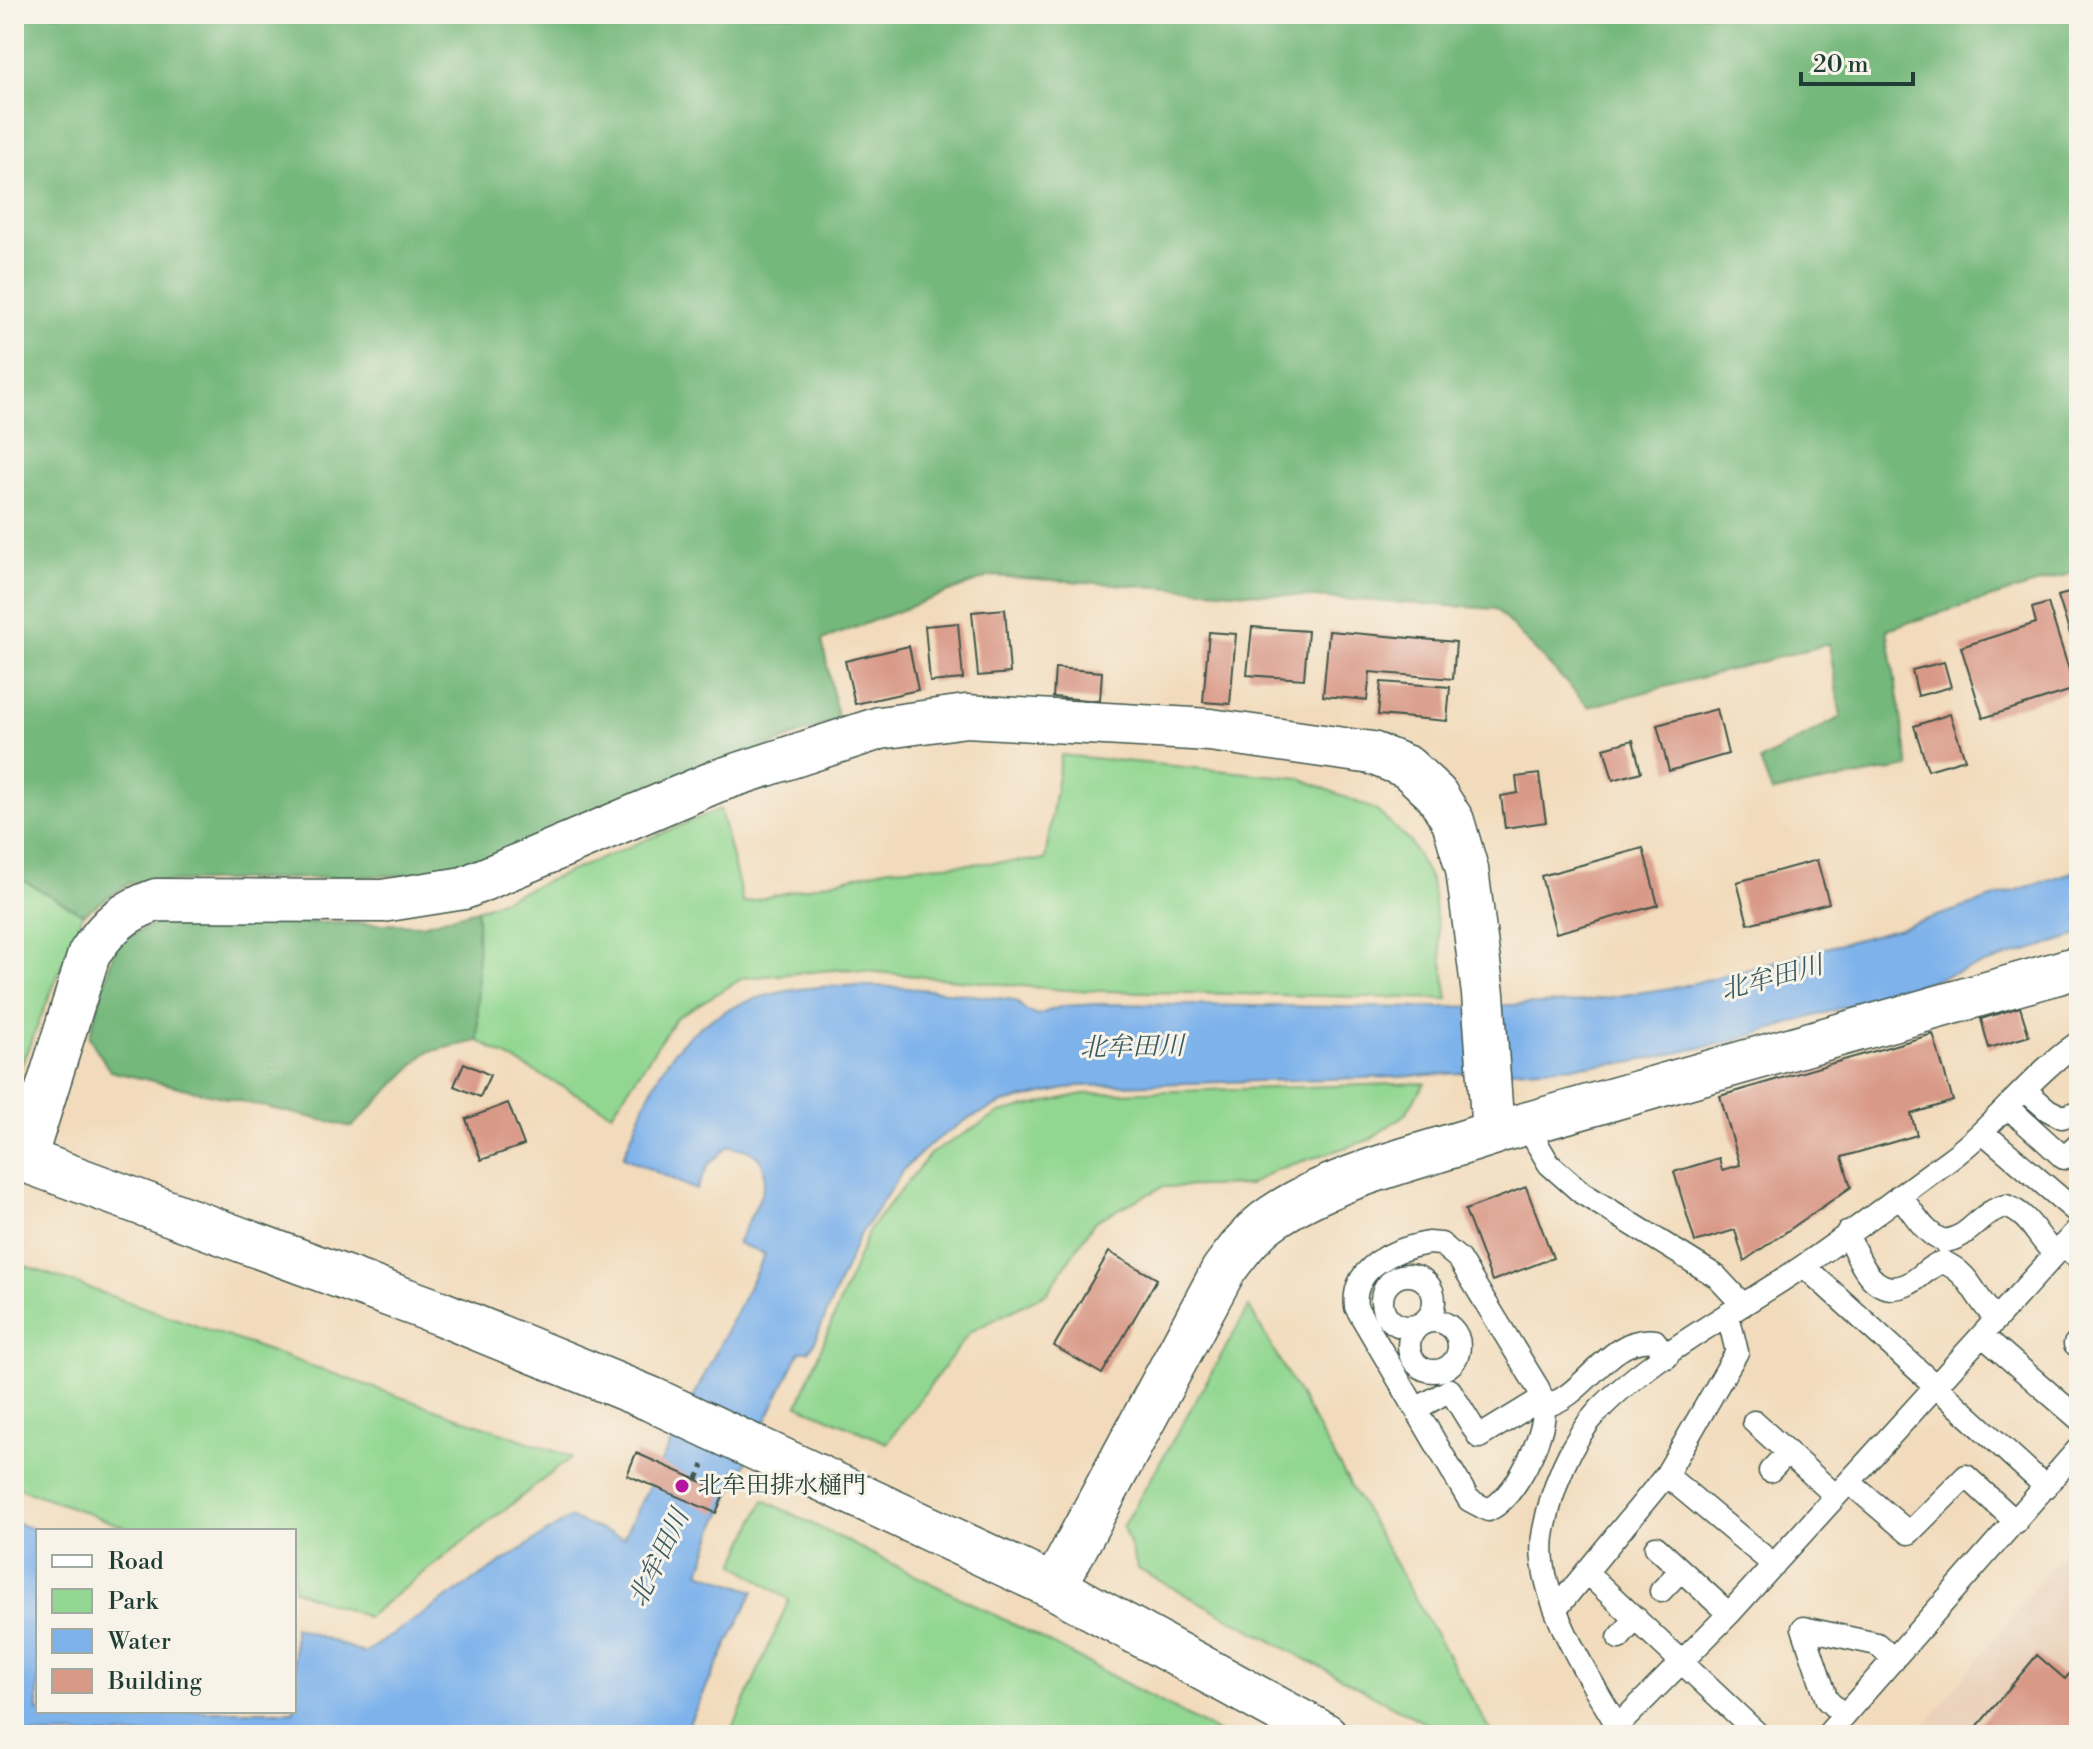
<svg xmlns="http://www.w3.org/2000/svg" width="2093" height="1749" viewBox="0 0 2093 1749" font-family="'Libre Bodoni','Noto Serif JP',serif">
<rect width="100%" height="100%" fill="#f7f3e8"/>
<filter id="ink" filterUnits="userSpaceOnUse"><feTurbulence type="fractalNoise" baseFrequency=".0125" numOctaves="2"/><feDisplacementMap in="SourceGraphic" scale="16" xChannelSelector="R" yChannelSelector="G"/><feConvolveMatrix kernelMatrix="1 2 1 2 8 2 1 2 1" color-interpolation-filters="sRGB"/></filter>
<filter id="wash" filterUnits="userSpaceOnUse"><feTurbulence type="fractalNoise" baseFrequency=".006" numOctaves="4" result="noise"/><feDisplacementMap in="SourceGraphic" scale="32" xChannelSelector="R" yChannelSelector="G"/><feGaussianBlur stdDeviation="1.8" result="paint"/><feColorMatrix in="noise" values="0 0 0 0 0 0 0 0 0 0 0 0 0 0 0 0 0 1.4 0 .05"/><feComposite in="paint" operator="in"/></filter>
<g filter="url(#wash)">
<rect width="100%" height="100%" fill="#f2dbbc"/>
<path fill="#e9cfb8" d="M2079 1532V1735H1918Z"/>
<path fill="#92d791" stroke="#588a62" stroke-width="2" d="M1061 755 1300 778 1376 810 1410 842 1431 881 1448 999 1064 990 844 969 743 978 676 1018 612 1113 478 1041 477 910 720 809 743 903 889 868 1045 860Z
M14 875 83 914 14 1083Z
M1425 1083 1405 1114 1369 1140 1275 1170 1249 1185 1162 1187 1095 1221 1047 1293 970 1332 887 1443 798 1405 870 1228 930 1154 1000 1113 1083 1094Z
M14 1262 572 1457 367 1617 294 1590V1531H135L14 1486Z
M1249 1307 1493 1735H1447L1138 1569 1123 1527Z
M764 1500 1031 1633 1223 1735H730L789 1600 735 1564Z"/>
<path fill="#75b87b" stroke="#4a7a58" stroke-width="2" d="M14 14H2079V571L1887 629 1909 767 1772 792 1760 761 1841 717 1829 644 1589 707 1496 609 991 576 822 640 838 719 452 874 130 883 83 914 14 875Z
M477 910 478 1041 427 1052 352 1127 110 1071 89 1037 116 943 163 919 422 925Z"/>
<path fill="#7eb2eb" stroke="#4e7890" stroke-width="2" d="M2079 870V935L1733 1041 1628 1063 1396 1077 1079 1086 1003 1103 966 1120 933 1142 904 1169 858 1238 815 1341 809 1351H800L716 1525 700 1572 754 1591 683 1735H14V1522L38 1531V1711H294V1627L364 1653 569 1518 623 1538 765 1254 737 1243C754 1208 794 1154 729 1146L709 1164 696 1190 623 1157C639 1120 653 1073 682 1043 762 959 912 989 1015 1000L1025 1010 1037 1015 1063 1006 1099 1004 1422 1008 1572 1003 1683 986 1900 928Z"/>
<g id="blocks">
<path fill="#d99987" d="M2079 590V652L2076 653 2058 596Z
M2048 603 2075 689 1983 718 1961 647 2036 623 2032 608Z
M1005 609 1010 673 978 676 972 612Z
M958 623 963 679 930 682 925 626Z
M1252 627 1308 631 1304 679 1247 675Z
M1329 631 1456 642 1453 679 1370 672 1367 700 1323 696Z
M1209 632 1236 634 1230 704 1203 702Z
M909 646 918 690 855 704 845 661Z
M1944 662 1951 687 1918 696 1912 670Z
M1055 668 1102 672 1100 701 1053 697Z
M1381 682 1450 687 1447 721 1378 715Z
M1717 709 1728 754 1669 771 1657 725Z
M1950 714 1965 759 1928 770 1914 726Z
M1633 740 1641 772 1613 780 1604 748Z
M1539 774 1546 822 1505 828 1501 796 1518 793 1516 777Z
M1643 848 1658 905 1556 933 1541 876Z
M1817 860 1829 903 1748 924 1737 882Z
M2020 1007 2029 1036 1989 1048 1981 1019Z
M1933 1034 1953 1101 1911 1114 1917 1135 1842 1157 1851 1187 1744 1261 1735 1230 1695 1242 1674 1172 1719 1158 1722 1170 1740 1165 1720 1096Z
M464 1063 490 1075 480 1097 454 1086Z
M508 1103 524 1145 481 1160 466 1119Z
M1526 1187 1553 1258 1492 1281 1465 1210Z
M1109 1252 1157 1279 1102 1374 1054 1346Z
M636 1453 725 1492 716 1513 627 1475Z
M2037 1655 2065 1679 2079 1662V1735H1970Z"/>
</g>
</g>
<g filter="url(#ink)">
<use href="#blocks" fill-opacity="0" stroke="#3f5548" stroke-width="2"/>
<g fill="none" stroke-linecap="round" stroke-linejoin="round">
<g stroke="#3f5548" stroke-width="25">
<path id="lane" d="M2026 1091 2048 1110 2062 1117 2079 1112
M2009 1108 2064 1158 2079 1144
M1526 1125 1549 1164 1582 1193 1716 1276 1743 1305
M1984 1133 2079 1214
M1899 1196C1915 1212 1922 1232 1943 1241 1971 1239 1979 1211 2006 1206 2032 1216 2036 1237 2055 1254
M1847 1233C1858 1257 1871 1299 1906 1285 1921 1279 1927 1266 1943 1262 1972 1274 1974 1298 1995 1317
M1428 1243 1441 1244 1459 1259 1538 1388C1540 1394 1543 1401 1544 1407 1546 1435 1514 1500 1488 1510L1469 1500 1356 1307C1351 1267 1395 1249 1428 1243Z
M2063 1245 2079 1259
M1804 1266 2046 1487
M1382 1301a26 26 0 1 1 52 0a26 26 0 1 1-52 0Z
M1409 1346a25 25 0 1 1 50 0a25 25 0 1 1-50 0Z
M1982 1335 2079 1419
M2079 1340 2075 1344 2079 1347
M1544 1406C1585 1398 1608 1335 1655 1341L1667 1357
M1416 1409 1450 1390 1479 1437 1541 1399
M1754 1422 1836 1496
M1770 1471 1788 1452
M1666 1475 1774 1565
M1849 1482 1909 1533 1966 1476 2016 1522
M1656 1547 1729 1614
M1586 1572 1759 1735
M1661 1591 1681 1570
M1556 1609 1666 1475 1737 1352 1728 1315
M1619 1638 1636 1618
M1844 1716 1827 1700 1803 1628 1877 1644 1894 1660
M1618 1726 1729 1614 2079 1228
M1623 1735C1592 1683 1531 1592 1544 1530 1552 1488 1570 1441 1599 1410 1652 1355 1738 1310 1802 1267 1852 1233 1900 1195 1949 1160 1996 1125 2031 1075 2079 1042
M1827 1735 2079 1448"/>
</g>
<g stroke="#3f5548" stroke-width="45">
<path id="street" d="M25 1159 89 954C108 925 124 911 156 900L382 901 464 888 717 781 880 728 966 716 1210 730 1372 753 1407 767 1436 794 1453 821 1467 869 1483 994 1493 1133 2079 967"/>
</g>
<g stroke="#3f5548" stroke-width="47">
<path id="secondary" d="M14 1156 440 1313 651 1399 1054 1587 1325 1735
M1054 1587 1223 1271C1238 1251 1252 1231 1273 1217 1337 1174 1421 1157 1493 1133"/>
</g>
<path stroke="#3f5548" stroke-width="5" stroke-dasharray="6 6" stroke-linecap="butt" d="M697 1479 703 1465"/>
<use href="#lane" stroke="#fff" stroke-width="22"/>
<use href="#street" stroke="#fff" stroke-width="42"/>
<use href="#secondary" stroke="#fff" stroke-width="44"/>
</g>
</g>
<circle fill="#b5179e" stroke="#f7f3e8" stroke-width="3" cx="682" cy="1486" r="8"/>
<g text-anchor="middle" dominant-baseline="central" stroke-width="6" stroke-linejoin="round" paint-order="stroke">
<g font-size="24" fill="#1f3d34" stroke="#f7f3e8" text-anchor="start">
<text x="698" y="1486">北牟田排水樋門</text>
</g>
<g font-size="26" font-style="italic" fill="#375a62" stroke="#f7f3e8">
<text transform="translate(1772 978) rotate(-15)">北牟田川</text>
<text transform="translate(1132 1047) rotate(-1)">北牟田川</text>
<text transform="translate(659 1558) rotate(-64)">北牟田川</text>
</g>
</g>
<rect width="2093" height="1749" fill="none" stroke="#f7f3e8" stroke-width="48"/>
<rect x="36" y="1529" width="260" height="184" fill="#f7f3e8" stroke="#a1aaa0" stroke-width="2"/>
<rect x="52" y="1555" width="40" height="12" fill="#ffffff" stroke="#a1aaa0" stroke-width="2"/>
<text x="108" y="1569" font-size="24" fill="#1f3d34">Road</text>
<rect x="52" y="1589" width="40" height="24" fill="#92d791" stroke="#a1aaa0" stroke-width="2"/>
<text x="108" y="1609" font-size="24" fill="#1f3d34">Park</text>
<rect x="52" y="1629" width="40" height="24" fill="#7eb2eb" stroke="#a1aaa0" stroke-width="2"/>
<text x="108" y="1649" font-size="24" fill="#1f3d34">Water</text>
<rect x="52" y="1669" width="40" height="24" fill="#d99987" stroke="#a1aaa0" stroke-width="2"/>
<text x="108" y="1689" font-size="24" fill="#1f3d34">Building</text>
<path d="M1801 72v12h112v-12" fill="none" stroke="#1f3d34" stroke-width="4"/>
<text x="1813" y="72" font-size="24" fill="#1f3d34" stroke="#f7f3e8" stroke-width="6" paint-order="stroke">20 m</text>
</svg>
